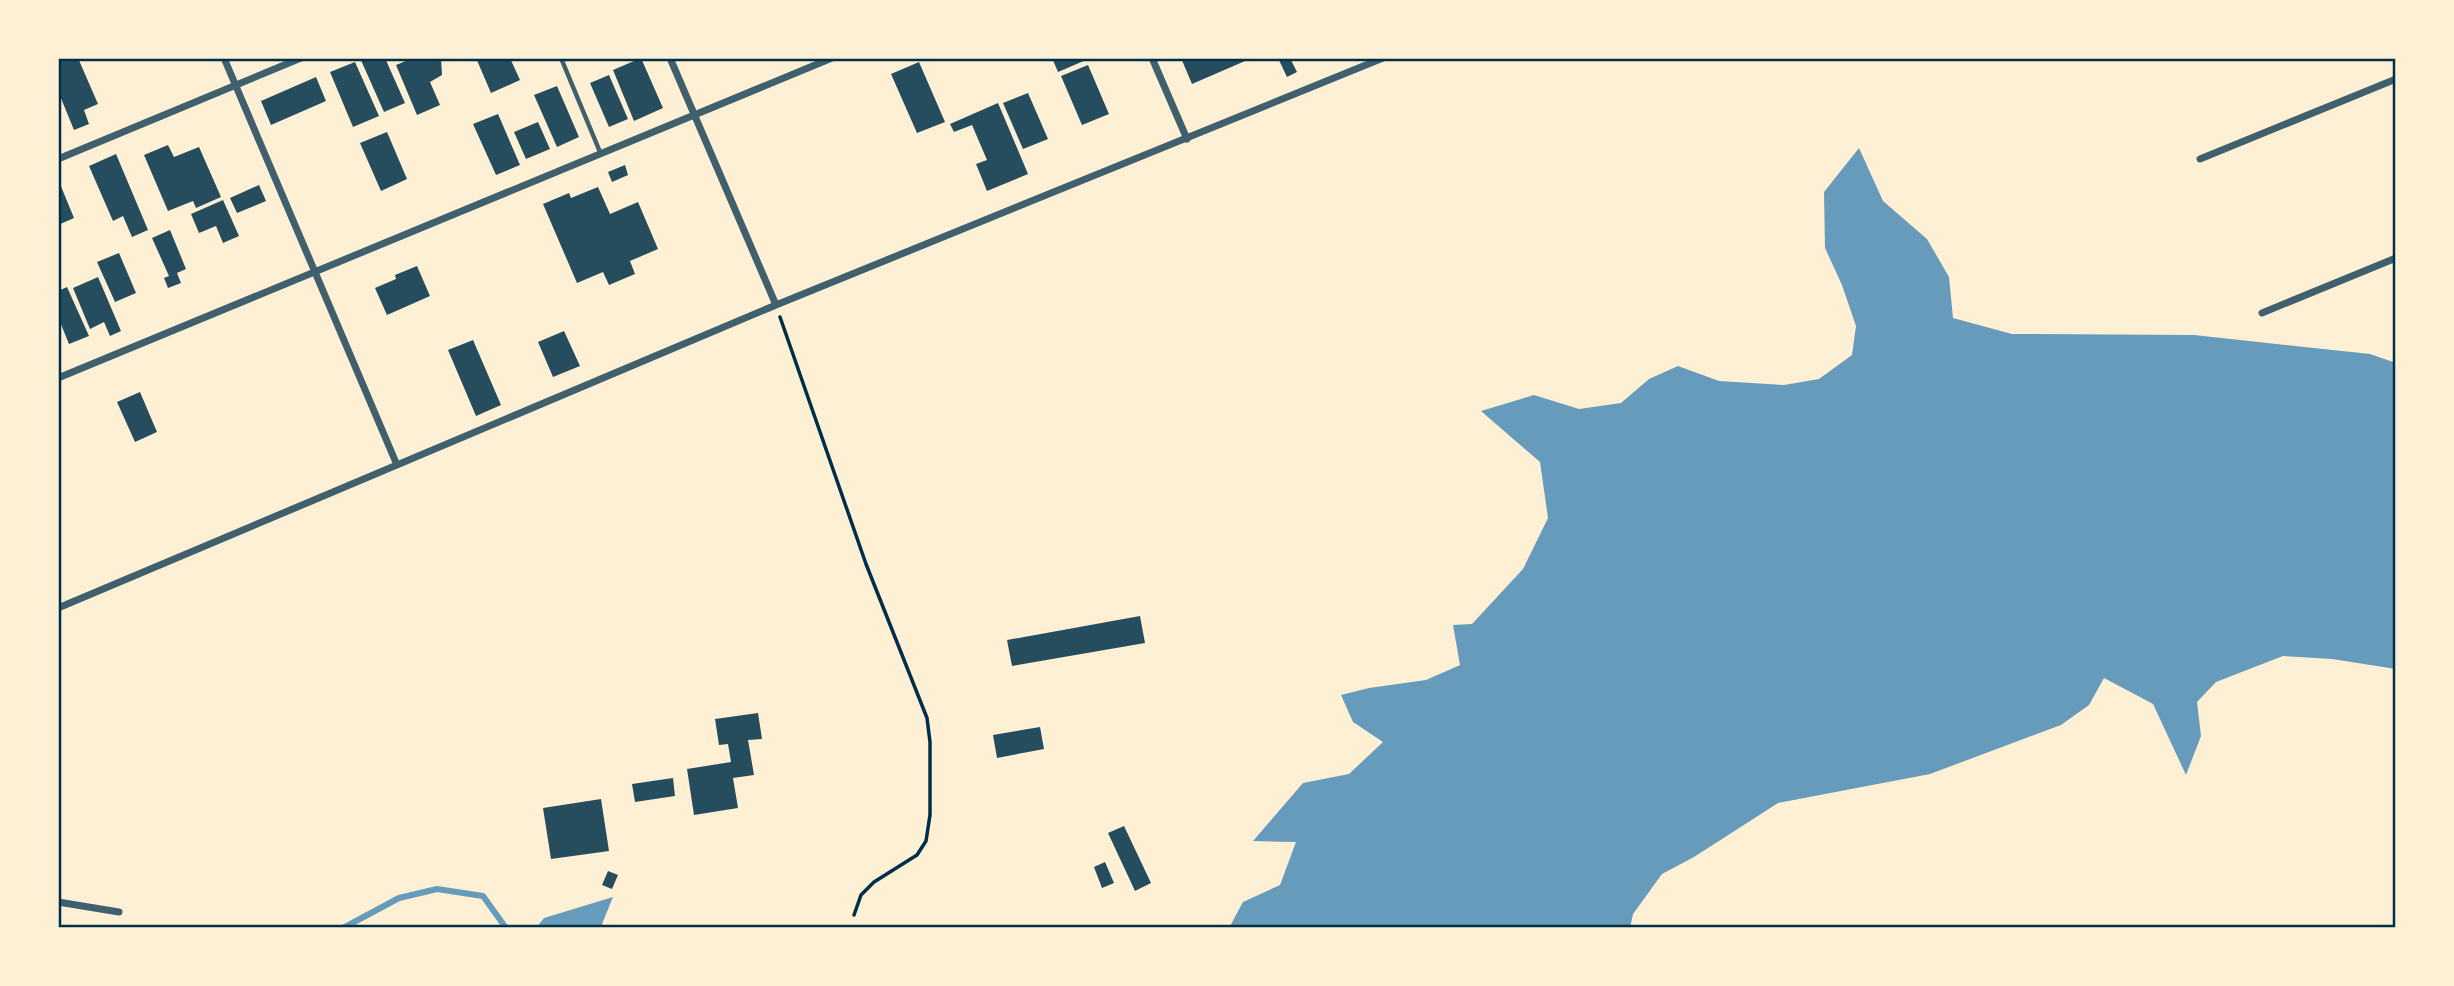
<svg xmlns="http://www.w3.org/2000/svg" width="2454" height="986" viewBox="0 0 2454 986" font-family="'Source Serif 4',serif">
<rect width="100%" height="100%" fill="#fdf0d5"/>
<path fill="#669bbc" d="M1859 148 1883 201 1927 239 1949 277 1953 318 2012 334 2194 335 2370 354 2396 363V669L2332 659 2283 656 2216 682 2197 702 2201 736 2186 775 2153 704 2104 678 2089 705 2061 725 1930 774 1778 803 1694 857 1662 874 1633 914 1630 928H1229L1243 902 1280 885 1296 842 1253 841 1303 783 1349 774 1383 742 1353 722 1341 695 1369 688 1426 680 1460 665 1453 625 1472 624 1523 569 1548 518 1540 462 1481 411 1534 395 1579 409 1621 403 1649 379 1678 366 1719 381 1784 385 1819 379 1852 355 1856 326 1842 285 1825 248 1824 192Z
M613 897 602 924 606 928H536L544 918Z"/>
<g fill="none" stroke-linecap="round" stroke-linejoin="round">
<path stroke="#669bbc" stroke-width="6" d="M343 928 399 898 437 889 483 896 506 928"/>
</g>
<path fill="#264d5e" d="M58 58H78L98 104 84 110 89 124 74 130 58 91Z
M360 58H385L405 103 384 112Z
M413 58H441L442 75 430 82 440 105 417 115 396 65Z
M476 58H510L520 80 491 93Z
M641 58 663 108 634 121 613 70Z
M1052 58H1085L1086 60 1058 72Z
M1181 58H1252L1192 84Z
M1278 58H1296L1291 60 1297 72 1287 77Z
M355 62 379 116 353 127 330 72Z
M919 62 945 122 917 133 891 74Z
M1088 65 1109 114 1082 125 1061 76Z
M609 75 628 119 609 127 590 83Z
M316 77 326 101 271 125 261 101Z
M557 86 579 137 557 147 534 95Z
M1028 93 1048 139 1023 149 1003 103Z
M998 103 1028 174 987 191 976 164 987 160 972 125 954 132 950 124Z
M498 114 520 165 496 175 473 124Z
M538 122 550 149 526 159 514 132Z
M387 132 407 179 381 191 360 143Z
M168 145 174 157 199 147 221 197 196 208 193 201 168 211 144 155Z
M116 154 148 230 132 237 123 216 113 221 89 166Z
M625 165 628 175 612 182 608 172Z
M58 179 74 218 58 225Z
M259 185 266 201 237 213 230 198Z
M598 187 610 214 638 202 658 249 630 261 635 274 609 285 603 272 577 283 543 204 569 193 571 198Z
M223 200 239 236 223 243 216 226 199 233 191 214Z
M170 230 186 269 177 273 181 283 168 288 164 278 169 276 152 238Z
M119 253 136 293 115 302 97 262Z
M417 266 430 296 387 315 375 288 396 279 395 275Z
M98 277 121 331 110 336 104 322 90 329 73 288Z
M67 287 89 336 69 344 58 317V291Z
M564 331 580 366 553 377 538 342Z
M473 340 501 405 476 416 448 350Z
M140 392 157 432 135 442 117 402Z
M1140 616 1145 643 1012 666 1007 640Z
M758 713 762 739 748 740 754 775 733 778 738 808 694 815 687 769 731 762 728 744 719 745 715 719Z
M1040 727 1044 749 997 758 993 735Z
M673 778 675 796 635 802 632 784Z
M601 799 609 851 551 859 543 808Z
M1124 826 1151 883 1135 891 1108 833Z
M1105 862 1114 883 1102 888 1094 867Z
M608 871 618 875 612 889 602 885Z"/>
<g fill="none" stroke-linecap="round" stroke-linejoin="round">
<path stroke="#003049" stroke-width="3.5" d="M780 317 866 564 927 718 930 742V815L926 841 917 855 874 882 861 895 854 915"/>
<path stroke="#3f606c" stroke-width="4.5" d="M561 58 600 152"/>
<path stroke="#3f606c" stroke-width="7" d="M224 58 397 465
M670 58 776 305
M1152 58 1187 139
M58 159 301 58
M2200 159 2396 79
M2262 313 2396 258
M58 378 832 58
M58 608 776 305 1383 58
M58 902 119 912"/>
</g>
<rect width="2454" height="986" fill="none" stroke="#fdf0d5" stroke-width="119"/>
<rect x="60" y="60" width="2334" height="866" fill="none" stroke="#003049" stroke-width="2.5"/>
</svg>
